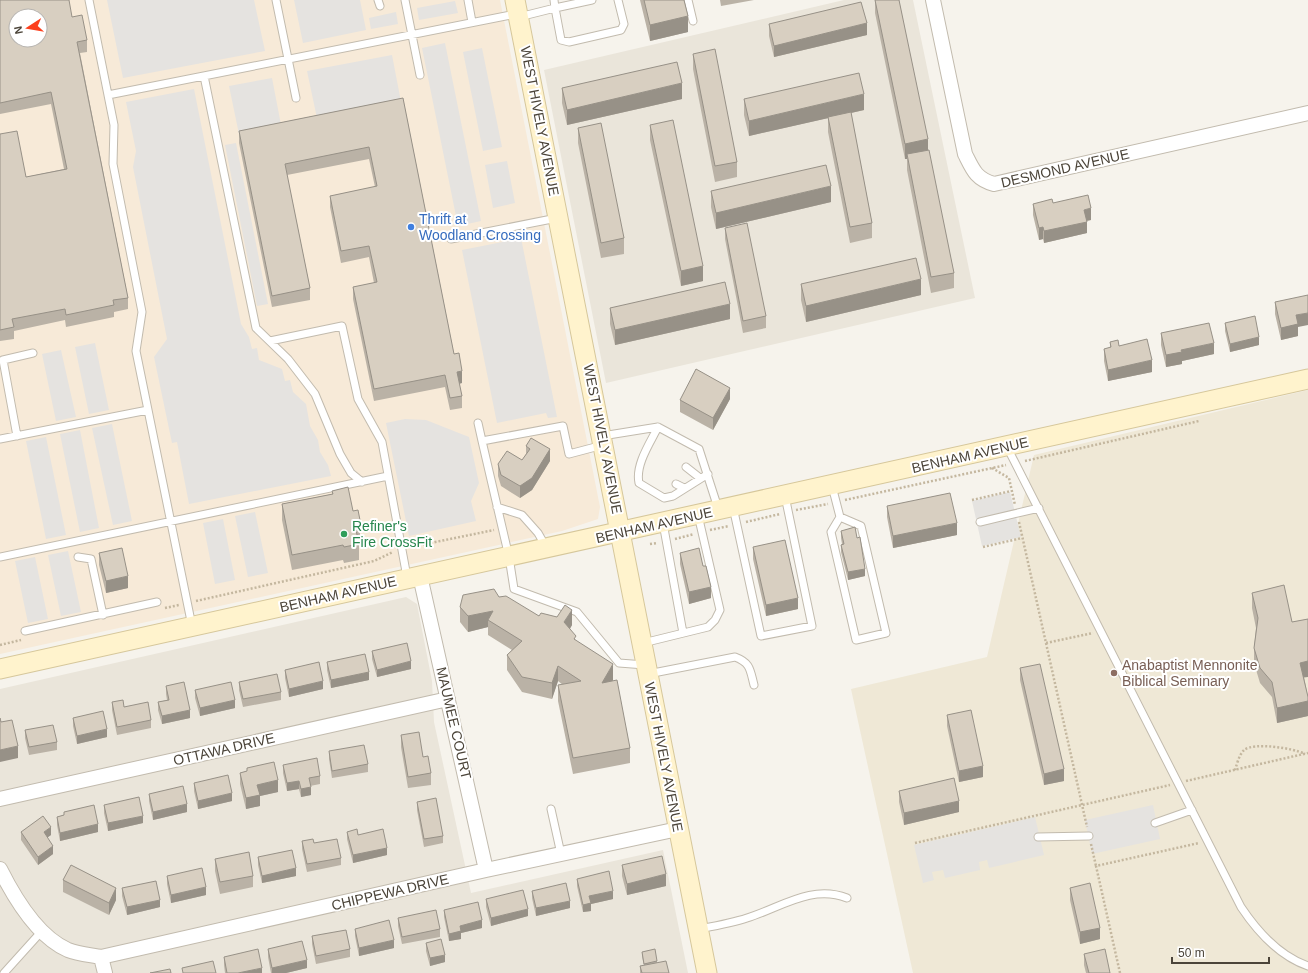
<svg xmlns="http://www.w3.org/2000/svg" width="1308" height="973" viewBox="0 0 1308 973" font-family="Helvetica,sans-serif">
<rect width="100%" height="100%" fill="#f6f3ec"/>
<path fill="#eae5da" d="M844 0H913L975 298 606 383 544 70Z
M406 597 417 604 432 681 434 722 471 893 663 850 688 973H0V689Z"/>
<path fill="#f7ead8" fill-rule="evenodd" d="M0 0H500L600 507 598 519 562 531 0 654ZM16 16H40V40H16Z"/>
<path fill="#efe8d6" d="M1308 390V973H913L851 689 987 657 1034 455Z"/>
<path fill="#e5e3e0" d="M107 0H254L265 51 123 78Z
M294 0H360L366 30 303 43Z
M455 1 458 13 419 20 417 8Z
M396 12 398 24 371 29 369 18Z
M445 43 481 221 458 226 422 48Z
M482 48 502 147 483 151 463 52Z
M392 55 402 107 318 123 307 71Z
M272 78 282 130 240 139 229 86Z
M194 89 241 324 249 337 252 349 257 348 259 360 282 369 285 381 290 380 293 392 306 404 310 426 318 440 320 452 328 465 331 476 189 504 177 442 172 443 154 357 167 339 133 167 136 151 126 102Z
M236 143 268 304 257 306 225 145Z
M507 161 515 203 493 208 485 165Z
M520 233 557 417 548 418 546 413 497 423 462 250 512 240 511 235Z
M95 343 109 410 89 414 75 347Z
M61 350 76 417 56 421 42 354Z
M405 419 426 420 469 437 479 483 471 501 476 521 409 536 386 423Z
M112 424 132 521 113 525 92 428Z
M80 430 99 528 80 532 60 434Z
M46 437 66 535 46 539 26 441Z
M1010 492 1021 537 982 546 972 501Z
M255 512 268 573 248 577 235 516Z
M223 519 235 580 215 584 203 523Z
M68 551 81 612 61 616 48 555Z
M35 557 48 619 28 623 15 561Z
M1153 805 1160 839 1092 854 1085 820Z
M1035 817 1044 855 989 868 987 860 979 862 980 870 945 878 943 870 932 872 934 880 923 883 914 845Z"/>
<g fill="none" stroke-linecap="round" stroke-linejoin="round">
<g stroke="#c2bbae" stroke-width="9">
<path id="lane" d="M89 0 114 125 113 164 142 312 136 351 192 626
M276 0 296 98
M378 0 380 6
M405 0 420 75
M468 0 472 22
M592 0 555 8 561 40 569 42 621 30 624 24 618 0
M688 0 693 21
M519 17 555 8 554 0
M204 76 256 328 288 359 315 394 340 454 351 473 362 482
M108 95 516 14
M451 239 557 218
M270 341 342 326 358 399 382 442 407 577
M478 423 482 441 563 426 569 454 603 445
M658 427C650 443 635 465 639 483L664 498 673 496 708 474
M17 436 3 360 33 353
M602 436 658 427 699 449 718 508
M0 439 148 410
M482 441 509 557 514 589 577 612 619 663 645 665
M1007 447 1241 907C1257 931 1279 956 1308 966
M686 467 700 478
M676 484 684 488
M832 486 840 517 831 532 856 640 886 633 861 526 840 517
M497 507 522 515 538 533 546 547
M733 507 761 636 812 626 785 496
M980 522 1039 508
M663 523 683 633
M0 557 388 476
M78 557 91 559 103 615
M25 631 157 602
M643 643 708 627 715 620 720 610 698 515
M648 674 735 657C751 663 750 670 754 685
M551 809 561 854
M1155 823 1192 810
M1038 837 1089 836
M699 929C715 926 732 923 747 918 780 908 811 884 847 898
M4 973 41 932"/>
</g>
<g stroke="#c2bbae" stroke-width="16">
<path id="street" d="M933 0 965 154C973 170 976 179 994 184L1308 113
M420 576 486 870
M0 799 448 699
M0 869C14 897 38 937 68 950 78 954 91 955 101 957L486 870 678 829
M101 957 105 973"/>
</g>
<g stroke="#d6c79b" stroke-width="21">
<path id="secondary" d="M515 0 707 973
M0 669 1308 379"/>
</g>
<path stroke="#c4b79f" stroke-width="2.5" stroke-dasharray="2 2" stroke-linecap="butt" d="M1025 461 1199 421
M992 468 1009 478 1015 505
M845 500 1006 465
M972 500 1011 491
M796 510 828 504
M746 522 780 514
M1019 522 1087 827
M710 530 729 526
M675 539 694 534
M650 544 657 543
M411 547 494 530
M983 547 1022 538
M196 601 374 561 393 552
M165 608 179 605
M1046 643 1093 633
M0 645 21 640
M1235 770C1237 764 1239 755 1244 750 1254 742 1293 748 1305 754
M1186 781 1308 753
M915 843 1170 785
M1091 844 1096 866
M1120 973 1096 866 1199 843"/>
<use href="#lane" stroke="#fff" stroke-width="7"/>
<use href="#street" stroke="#fff" stroke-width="14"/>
<use href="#secondary" stroke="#fff3cd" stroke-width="19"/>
</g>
<path fill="#bab2a6" d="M0 0 72 17 87 40V52L80 53 128 298V309L114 312V317L66 327 65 320 14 331V339L0 341V134L26 177 64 169 51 104 0 114Z
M640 0H684L688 32 650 41Z
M720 0H754L721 6Z
M875 0H899L928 150 954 273V288L931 293 907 170V159H905L875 13Z
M769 24 867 35 774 57 769 36Z
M693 54 737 162V177L715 182 693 69Z
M562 88 682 99 567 125 562 103Z
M403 98 454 354 462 383 459 384 462 396V408L450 410 445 387 374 401 353 299V287L374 283 369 257 341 263 330 207V196L375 187 369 159 287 175 310 288V300L272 307 239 143V131Z
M744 99 864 110 851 113 872 223V238L850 243 828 132V118L749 136 744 115Z
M650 125 703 281 681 286 650 140Z
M578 128 624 238V254L601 258 578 143Z
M711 191 831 202 716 229 711 207Z
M1053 203 1091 220 1087 221V233L1044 243 1043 239 1039 240 1033 215V204Z
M725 228 766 316V328L743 333 725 239Z
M801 284 921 295 806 322 801 300Z
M1275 302 1298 327V336L1281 340 1275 314Z
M610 308 730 319 615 345 610 324Z
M1225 323 1259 345 1230 352 1225 331Z
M1161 333 1214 354 1182 361V364L1166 367 1161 345Z
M1110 342 1119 346 1152 372 1108 381 1104 361V349L1110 348Z
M730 399 713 430 680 412V400Z
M526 446 550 461 532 490 520 498 501 486 498 476V464L522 460 526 454Z
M332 491 353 511 360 520V535L357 536 359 544V560L344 563 343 560 292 570 282 520V504L332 494Z
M887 506 957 535 893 548 887 517Z
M841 531 865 576 848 580 841 552V545L842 544 841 538Z
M753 547 798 609 766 616 753 559Z
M99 553 128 588 106 593 99 565Z
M680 553 703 566 711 598 689 604 680 564Z
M1252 593 1292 622 1308 619V677H1304L1308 697V716L1277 723 1272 697 1260 683 1254 663V648L1256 628 1252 608Z
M499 597 539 616 572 625 570 629 576 641 613 680V681L630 748V763L573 774 558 701V685H563L558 681 552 699 522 692 507 670V655L512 650 488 635V627L468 632 460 622V607Z
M372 651 411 669 377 677 372 659Z
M327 662 369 680 331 688 327 670Z
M1020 668 1064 781 1044 785 1020 680Z
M285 670 323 689 289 697 285 678Z
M239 682 281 692V700L243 707 239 690Z
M166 686 190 718 162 724 158 710V702L167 700 166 694Z
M195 690 235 708 200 716 195 698Z
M112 702 124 707 151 720V728L117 735 112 710Z
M947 715 983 777 959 782 947 726Z
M73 718 107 737 77 744 73 726Z
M25 730 57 742V750L29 755 25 738Z
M401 735 423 757 431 773V785L408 788 401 747Z
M329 751 368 764V772L332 778 329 759Z
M283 765 320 776V784L310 786 311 795 301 797 299 789 287 791 283 773Z
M247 768 278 792 260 796V806L246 809 240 784V773L247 771Z
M194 783 232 801 198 809 194 791Z
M899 791 959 812 904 825 899 802Z
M149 794 187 812 153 820 149 801Z
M417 802 443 836V843L424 847 417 810Z
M104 805 143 823 108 831 104 813Z
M64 812 98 832 60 841 57 825V817L64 815Z
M21 832 51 835 47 837 53 854 38 865 21 840Z
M347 832 358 835 387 855 353 863 347 839Z
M302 841 314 843 341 858V865L307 872 302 849Z
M258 857 296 876 262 883 258 865Z
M215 859 253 876V887L220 894 215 871Z
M622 865 666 886 627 895 622 876Z
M167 876 206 895 171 903 167 884Z
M577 879 613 899 591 904V911L583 912 577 886Z
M63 880 116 900 109 915 63 892Z
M122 888 160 907 127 915 122 896Z
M1070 888 1100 939 1080 944 1070 900Z
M532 891 570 908 536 916 532 898Z
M486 899 528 916 491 926 486 907Z
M444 910 482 928 461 933V939L449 941 444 917Z
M398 918 440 929V937L402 944 398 926Z
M355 929 394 948 359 956 355 936Z
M312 936 350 949V957L316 964 312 944Z
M426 943 445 962 430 966 426 951Z
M268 949 307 968 286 973H271L268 957Z
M642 952 657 961V963L669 973H640V966H644L642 956Z
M1084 954 1110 973H1086L1084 965Z
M224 957 262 973H225L224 965Z"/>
<path fill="#979187" d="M688 16V32L650 41V25Z
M867 23V35L774 57V46Z
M682 83V99L567 125V110Z
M864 94V110L749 136V121Z
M928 139V155L907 154V159H905V144Z
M831 186V202L716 229V213Z
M1091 208V220L1084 221V210Z
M1087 222V233L1044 243V231Z
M1043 227V239L1039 240V228Z
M703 266V281L681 286V271Z
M921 279V295L806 322V306Z
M730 304V319L615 345V330Z
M1308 313V325L1298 327V336L1281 340V328L1296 315Z
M1259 337V345L1230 352V344Z
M1214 343V354L1182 361V364L1166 367V355L1181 350Z
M1152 360V372L1108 381V370Z
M462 371V383L457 384V372Z
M730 388V399L713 430V418Z
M550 449V461L532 490 520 498V486Z
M957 523V535L893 548V536Z
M865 569V576L848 580V572Z
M128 576V588L106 593V581Z
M711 587V598L689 604V592Z
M798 598V609L766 616V605Z
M572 610V625L564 638V622Z
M493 611 488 620V627L468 632V616Z
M411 661V669L377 677V670Z
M1308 661V677L1300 678V663Z
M613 664V680L602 699V683Z
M558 666V681L552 699V683Z
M369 672V680L331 688V680Z
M323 681V689L289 697V689Z
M235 700V708L200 716V708Z
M1308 701V716L1277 723V708Z
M190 710V718L162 724V716Z
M107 729V737L77 744V736Z
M18 746V758L0 762V750Z
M983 766V777L959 782V771Z
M1064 769V781L1044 785V774Z
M278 780V792L260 796V806L246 809V798L257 785Z
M299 781V789L287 791V783Z
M311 787V795L301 797V789Z
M232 793V801L198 809V801Z
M959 801V812L904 825V813Z
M187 804V812L153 820V812Z
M143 816V823L108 831V823Z
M98 824V832L60 841V833Z
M51 827V835L44 840V832Z
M53 846V854L38 865V857Z
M387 848V855L353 863V855Z
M296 868V876L262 883V876Z
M666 874V886L627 895V884Z
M206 887V895L171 903V895Z
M116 888V900L109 915V903Z
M613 891V899L591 904V911L583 912V905L589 896Z
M160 900V907L127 915V907Z
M570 901V908L536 916V908Z
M528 909V916L491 926V918Z
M482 920V928L461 933V939L449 941V934L460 926Z
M1100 928V939L1080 944V932Z
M394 940V948L359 956V948Z
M445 955V962L430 966V958Z
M307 960V968L286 973H272V968Z
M262 968V973H238Z"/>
<path fill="#d8cfc1" stroke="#979187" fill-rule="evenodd" d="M0 0H69L72 17 82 15 87 40 77 42 128 298 113 300 114 305 66 315 65 309 12 319 14 327 0 330V134L17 131 26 177 67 169 51 92 0 103ZM16 16H40V40H16Z
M644 0H684L688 16 650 25Z
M875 0H899L928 139 905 144Z
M861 2 867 23 774 46 769 24Z
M715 49 737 162 715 166 693 54Z
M677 62 682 83 567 110 562 88Z
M859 73 864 94 749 121 744 99Z
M403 98 454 354 459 353 462 371 457 372 462 396 450 398 445 375 374 389 353 287 377 282 369 246 341 251 330 196 377 186 369 147 285 164 310 288 272 296 239 131Z
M851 112 872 223 850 227 828 117Z
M673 120 703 266 681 271 650 125Z
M601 123 624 238 601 243 578 128Z
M929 150 954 273 931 277 907 154Z
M826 165 831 186 716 213 711 191Z
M1088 195 1091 208 1084 210 1087 222 1044 231 1043 227 1039 228 1033 204 1052 199 1053 203Z
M747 223 766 316 743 321 725 228Z
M916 258 921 279 806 306 801 284Z
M725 282 730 304 615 330 610 308Z
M1308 295V313L1296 315 1298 324 1281 328 1275 302Z
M1255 316 1259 337 1230 344 1225 323Z
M1209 323 1214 343 1181 350 1182 352 1166 355 1161 333Z
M1147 339 1152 360 1108 370 1104 349 1111 347 1110 342 1118 340 1119 346Z
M696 369 730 388 713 418 680 400Z
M531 438 550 449 532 478 520 486 501 475 498 464 507 451 522 460 530 449 526 446Z
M348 487 353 511 358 510 360 520 354 521 359 544 344 547 343 545 292 555 282 504 333 494 332 491Z
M950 493 957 523 893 536 887 506Z
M855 527 857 538 860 537 865 569 848 572 841 545 844 544 841 531Z
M785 540 798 598 766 605 753 547Z
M122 548 128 576 106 581 99 553Z
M699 548 703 566H706L711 587 689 592 680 553Z
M1284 585 1292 622 1308 619V661L1300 663 1308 697V701L1277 708 1272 682 1260 668 1254 648 1258 618 1252 593Z
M494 589 499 597 506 596 539 616 541 613 557 617 565 605 572 610 564 622 576 636 574 639 613 664 602 683 617 680 630 748 573 758 558 685 581 681 558 666 552 683 522 677 507 655 522 641 488 620 493 611 468 616 460 607 463 595Z
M407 643 411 661 377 670 372 651Z
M365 654 369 672 331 680 327 662Z
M319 662 323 681 289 689 285 670Z
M1040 664 1064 769 1044 774 1020 668Z
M277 674 281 692 243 699 239 682Z
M184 682 190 710 162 716 158 702 169 700 166 686Z
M231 682 235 700 200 708 195 690Z
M123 700 124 707 148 702 151 720 117 727 112 702Z
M971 710 983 766 959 771 947 715Z
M103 711 107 729 77 736 73 718Z
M0 718 1 722 12 720 18 746 0 750Z
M53 725 57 742 29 747 25 730Z
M419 732 423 757 428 756 431 773 408 777 401 735Z
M364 745 368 764 332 771 329 751Z
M317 758 320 776 309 778 311 787 301 789 299 781 287 783 283 765Z
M274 762 278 780 257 785 260 795 246 798 240 773 247 771V768Z
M228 775 232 793 198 801 194 783Z
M954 778 959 801 904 813 899 791Z
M183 786 187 804 153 812 149 794Z
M139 797 143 816 108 823 104 805Z
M436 798 443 836 424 839 417 802Z
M94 805 98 824 60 833 57 817 64 815V812Z
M43 816 51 827 44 832 53 846 38 857 21 832Z
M357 829 358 835 383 829 387 848 353 855 347 832Z
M313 839 314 843 337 839 341 858 307 864 302 841Z
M292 850 296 868 262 876 258 857Z
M249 852 253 876 220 882 215 859Z
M662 856 666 874 627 884 622 865Z
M71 865 116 888 109 903 63 880Z
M202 868 206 887 171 895 167 876Z
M609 871 613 891 589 896 591 903 583 905 577 879Z
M156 881 160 900 127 907 122 888Z
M566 883 570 901 536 908 532 891Z
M1090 883 1100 928 1080 932 1070 888Z
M523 890 528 909 491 918 486 899Z
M478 902 482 920 460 926 461 931 449 934 444 910Z
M436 910 440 929 402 937 398 918Z
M389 920 394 940 359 948 355 929Z
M346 930 350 949 316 956 312 936Z
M441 939 445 955 430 958 426 943Z
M302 941 307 960 272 968 268 949Z
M258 949 262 968 238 973H227L224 957Z
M655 949 657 961 644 964 642 952Z
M1105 949 1110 973H1089L1084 954Z
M213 961 216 973H183L182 968Z
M666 961 669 973H642L640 966Z
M170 969 171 973H150Z"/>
<circle fill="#3f7fe0" stroke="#fff" stroke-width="1.5" cx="411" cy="227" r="4"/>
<circle fill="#2e9e5b" stroke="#fff" stroke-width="1.5" cx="344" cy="534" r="4"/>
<circle fill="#8d6e63" stroke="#fff" stroke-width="1.5" cx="1114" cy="673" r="4"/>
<g text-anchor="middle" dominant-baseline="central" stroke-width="4" stroke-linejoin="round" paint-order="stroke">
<g font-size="14" fill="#4b4439" stroke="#fff">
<text transform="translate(540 121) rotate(79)">WEST HIVELY AVENUE</text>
<text transform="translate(1065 168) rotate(-13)">DESMOND AVENUE</text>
<text transform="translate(603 439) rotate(79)">WEST HIVELY AVENUE</text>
<text transform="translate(970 455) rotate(-13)">BENHAM AVENUE</text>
<text transform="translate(654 525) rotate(-13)">BENHAM AVENUE</text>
<text transform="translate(338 594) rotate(-13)">BENHAM AVENUE</text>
<text transform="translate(454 723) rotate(77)">MAUMEE COURT</text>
<text transform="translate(224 749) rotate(-13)">OTTAWA DRIVE</text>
<text transform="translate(664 757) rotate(79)">WEST HIVELY AVENUE</text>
<text transform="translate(390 892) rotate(-13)">CHIPPEWA DRIVE</text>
</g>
<g font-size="14" fill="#366cbe" stroke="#fff" text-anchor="start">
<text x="419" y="219">Thrift at<tspan x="419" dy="16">Woodland Crossing</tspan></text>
</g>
<g font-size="14" fill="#27864d" stroke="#fff" text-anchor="start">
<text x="352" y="526">Refiner's<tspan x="352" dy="16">Fire CrossFit</tspan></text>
</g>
<g font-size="14" fill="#785e54" stroke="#fff" text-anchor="start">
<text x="1122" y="665">Anabaptist Mennonite<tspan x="1122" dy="16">Biblical Seminary</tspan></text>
</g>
</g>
<g transform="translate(28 28) rotate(258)"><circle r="19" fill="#ffffff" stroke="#b7b4b0"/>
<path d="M0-3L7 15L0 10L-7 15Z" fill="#fc3f1d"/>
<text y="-6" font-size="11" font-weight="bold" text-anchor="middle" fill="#4b4439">N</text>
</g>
<path d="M1172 957v6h97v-6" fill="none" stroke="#4b4439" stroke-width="2"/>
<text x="1178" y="957" font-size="12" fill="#4b4439" stroke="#ffffff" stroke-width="3" paint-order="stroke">50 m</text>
</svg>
